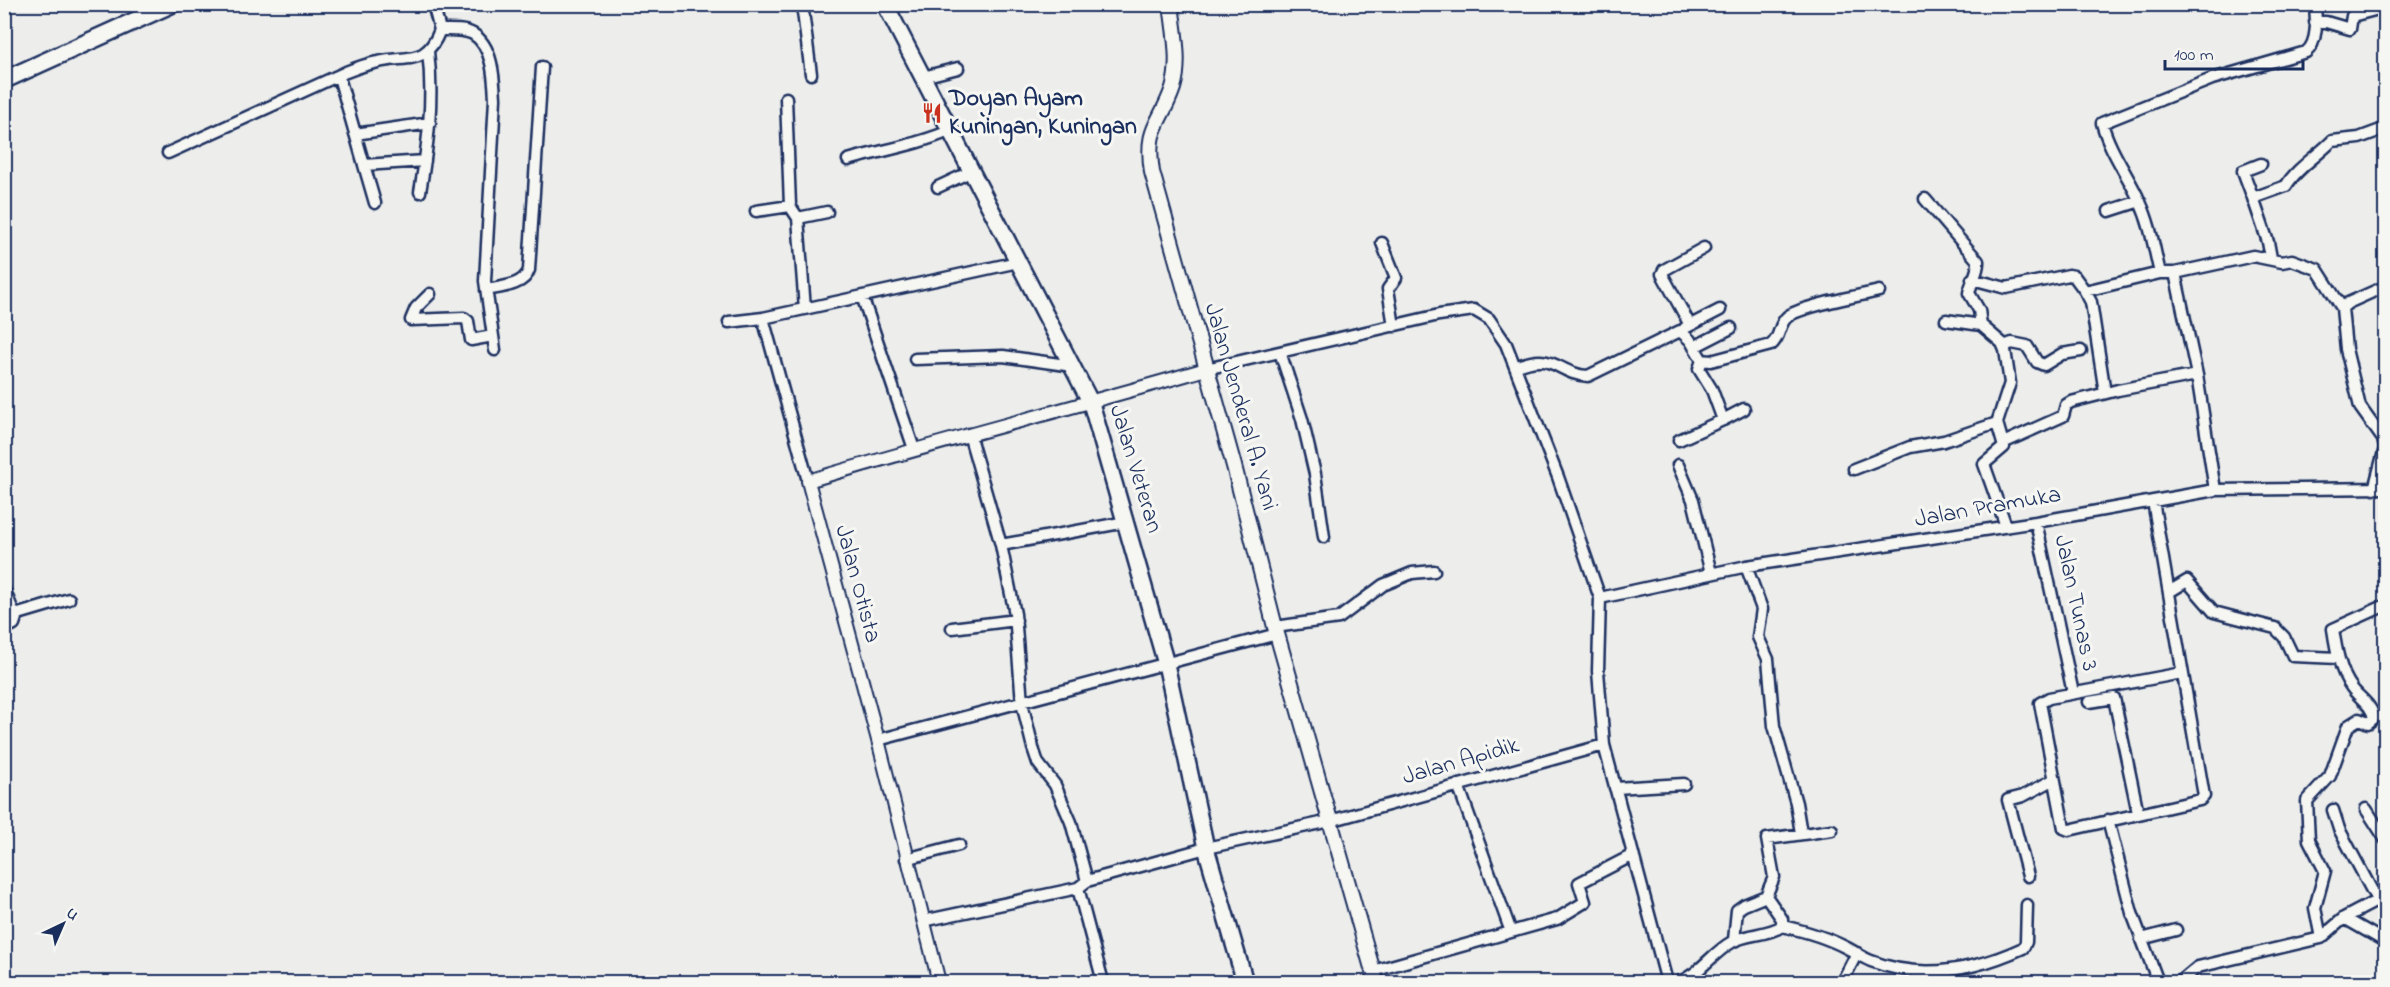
<svg xmlns="http://www.w3.org/2000/svg" width="2390" height="987" viewBox="0 0 2390 987" font-family="'Indie Flower',sans-serif">
<rect width="100%" height="100%" fill="#edeeec"/>
<filter id="ink" filterUnits="userSpaceOnUse"><feTurbulence type="fractalNoise" baseFrequency=".0167" numOctaves="2"/><feDisplacementMap in="SourceGraphic" scale="12" xChannelSelector="R" yChannelSelector="G"/><feConvolveMatrix kernelMatrix="1 2 1 2 8 2 1 2 1" color-interpolation-filters="sRGB"/></filter>
<g filter="url(#ink)">
<g fill="none" stroke-linecap="round" stroke-linejoin="round">
<g stroke="#1b2f5e" stroke-width="15">
<path id="minor" d="M802 4 811 74
M2315 22H2326L2350 29 2352 16 2386 7
M440 30C450 30 464 29 473 34 493 46 494 79 495 99L485 281 495 350
M339 77 364 165 425 161
M923 77 958 68
M786 98 790 206 798 218 805 309
M355 134 430 123
M168 153 346 72C356 68 367 64 378 62 409 55 426 66 440 30L433 4
M848 160C883 150 917 145 949 131
M2261 164 2243 171 2253 198 2286 186C2296 169 2317 156 2332 141L2359 138 2386 128
M364 165 375 203
M938 187 970 172
M420 192C428 144 434 99 428 51
M2253 198 2268 242 2271 258
M756 211 790 206
M2109 211 2140 201
M798 218 827 212
M1382 243 1396 278 1388 289 1394 326
M2160 273C2154 249 2151 225 2140 202 2128 175 2110 152 2102 123L2212 79 2306 52C2318 43 2317 18 2314 4
M2175 273 2253 256 2282 262 2292 260 2317 269 2342 308
M1972 279 2006 288 2069 275 2074 276 2085 291
M486 290C500 287 524 286 529 270L542 67
M430 294 416 308 411 320 464 318 468 321 471 340 493 336
M862 296 914 449
M763 318 808 481
M1946 320 1981 325
M729 322 763 318 1018 262
M1690 325 1662 274 1664 270 1704 248
M1685 328 1720 310
M2004 346 2012 343 2027 346 2037 362 2044 365 2062 354 2081 351
M1694 347 1731 328
M1280 352 1302 419 1315 474 1324 537
M915 359 1003 356 1073 366
M1702 360 1699 369 1712 390 1723 420 1744 409
M1515 367C1555 350 1556 374 1588 376L1680 331 1690 340 1702 360 1711 361 1771 345C1781 337 1778 325 1787 317 1800 306 1860 296 1879 291
M1206 369 1439 315 1474 310 1489 319 1506 344 1558 477 1600 598 1598 671 1604 745 1667 982
M2105 393 2091 302 2085 291 2160 273H2175L2197 375 2215 490
M1997 423 2004 447 1984 464 2006 526
M969 434 1001 545 1015 614 1022 703 1033 748 1038 763 1055 785 1071 822 1087 881
M1679 440 1723 420
M2003 443 2063 416 2066 405 2071 402 2118 390 2197 375
M1678 465 1693 500 1711 573
M1854 469 1910 447 1944 441 1997 423 2010 383 2005 350 2002 343 1981 325 1979 310 1969 293C1971 282 1979 271 1978 261L1925 199
M2374 489 2385 448 2383 439 2360 407 2346 349 2342 308 2348 303 2386 286
M2153 501 2204 796 2200 800 2069 830 2064 828 2040 703 2049 698 2182 673
M2036 522 2073 693
M1001 545 1126 522
M1746 566 1762 609 1758 637 1768 659 1774 726 1796 803 1801 833
M4 589 16 618 14 624 4 629
M2169 592 2187 581 2214 612 2275 628 2284 637 2293 656 2338 658
M1600 598 1747 566 2036 522 2215 490 2386 488
M15 615 69 599
M1275 627 1339 618 1383 585 1412 573 1434 571
M952 628 1016 620
M2089 702 2114 698 2138 813
M878 740 1277 634
M1458 785 1511 932
M1615 788 1684 784
M2366 809 2386 840
M2333 810 2339 829 2377 900
M2108 820 2132 913 2158 982
M906 859 959 845
M2028 876 2008 800 2023 796 2053 780
M1078 888 1103 982
M2344 918 2386 942
M923 921 1078 888 1087 881 1206 848 1330 821 1604 745
M1782 926C1805 931 1826 937 1847 948 1855 952 1863 958 1871 961 1922 981 1975 970 2023 948L2026 942 2027 905
M2321 938 2315 908 2325 871 2309 840 2307 801 2330 776 2348 726 2359 719 2368 723 2374 718C2372 705 2359 698 2352 688 2340 672 2336 649 2333 629L2386 605
M2141 939 2176 930
M1734 940 1737 910 1744 905 1766 896
M1373 971 1557 919 1585 902 1579 883 1633 855
M1679 982C1700 974 1712 953 1732 942 1747 933 1767 936 1782 926V919L1766 896 1774 877 1767 839 1832 830
M1842 982 1857 953
M2180 982 2198 967 2321 938 2344 918 2386 896"/>
</g>
<g stroke="#1b2f5e" stroke-width="16">
<path id="tertiary" d="M939 982 878 740 808 481C940 441 1073 408 1206 369"/>
</g>
<g stroke="#1b2f5e" stroke-width="18">
<path id="secondary" d="M1171 4C1174 31 1181 62 1173 88 1160 126 1145 126 1152 172L1234 466 1275 627 1376 982"/>
</g>
<g stroke="#1b2f5e" stroke-width="20">
<path id="primary" d="M885 4 1091 403 1166 664 1206 848 1245 982"/>
</g>
<g stroke="#1b2f5e" stroke-width="21">
<path id="trunk" d="M4 80 172 4"/>
</g>
<use href="#minor" stroke="#f6f6f2" stroke-width="10"/>
<use href="#tertiary" stroke="#f6f6f2" stroke-width="12"/>
<use href="#secondary" stroke="#f6f6f2" stroke-width="14"/>
<use href="#primary" stroke="#f6f6f2" stroke-width="15"/>
<use href="#trunk" stroke="#f6f6f2" stroke-width="16"/>
</g>
</g>
<defs>
<g id="restaurant-bare" transform="scale(1.62)"><path d="M-5-6h1v4h1v-4h1v4h1v-4h1v5L-1.5 .5V6h-2V.5L-5-1ZM5-6V6H3V1.5H1.5Q1.5-4 5-6Z" fill="#c8321e" stroke="#f6f6f2" stroke-width="2.5" paint-order="stroke"/></g>
</defs>
<g fill-rule="evenodd">
<use href="#restaurant-bare" x="932" y="113"/>
</g>
<g text-anchor="middle" dominant-baseline="central" stroke-width="6" stroke-linejoin="round" paint-order="stroke">
<g font-size="24" font-weight="bold" fill="#1b2f5e" stroke="#f6f6f2" text-anchor="start">
<text x="949" y="99">Doyan Ayam<tspan x="949" dy="28">Kuningan, Kuningan</tspan></text>
</g>
<g font-size="24" fill="#1b2f5e" stroke="#f6f6f2">
<text transform="translate(1240 407) rotate(74)">Jalan Jenderal A. Yani</text>
<text transform="translate(1135 469) rotate(73)">Jalan Veteran</text>
<text transform="translate(1988 508) rotate(-10)">Jalan Pramuka</text>
<text transform="translate(857 584) rotate(75)">Jalan Otista</text>
<text transform="translate(2075 603) rotate(78)">Jalan Tunas 3</text>
<text transform="translate(1461 762) rotate(-16)">Jalan Apidik</text>
</g>
</g>
<rect width="2390" height="987" fill="none" stroke="#f6f6f2" stroke-width="24"/>
<rect x="12" y="12" width="2366" height="963" fill="none" stroke="#1b2f5e" stroke-width="2" filter="url(#ink)"/>
<g transform="translate(63 924) rotate(44)" stroke="#f6f6f2" stroke-width="4.5" paint-order="stroke">
<path d="M0-4.5L10 22L0 15L-10 22Z" fill="#1b2f5e"/>
<text y="-9" font-size="16" font-weight="bold" text-anchor="middle" fill="#1b2f5e">U</text>
</g>
<path d="M2165 60v9h138v-9" fill="none" stroke="#1b2f5e" stroke-width="3"/>
<text x="2174" y="60" font-size="18" fill="#1b2f5e" stroke="#f6f6f2" stroke-width="4.5" paint-order="stroke">100 m</text>
</svg>
